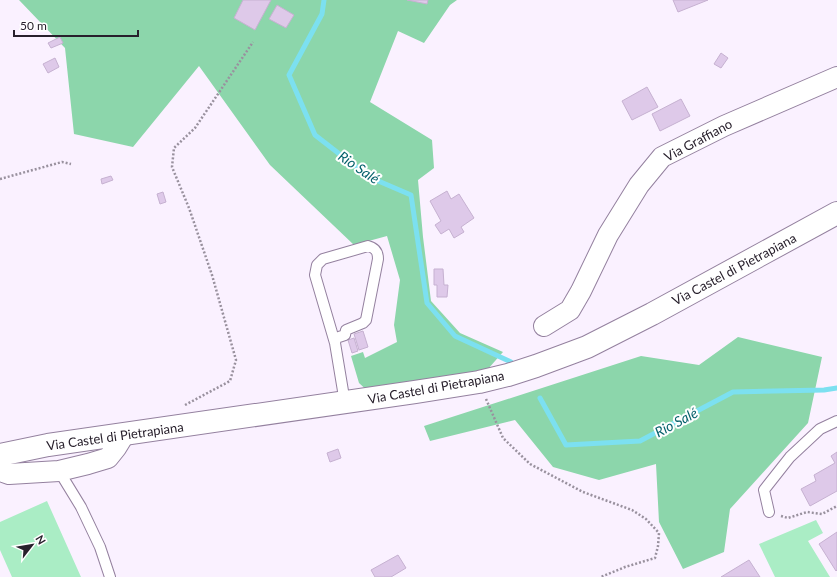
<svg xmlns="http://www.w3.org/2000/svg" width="837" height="577" viewBox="0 0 837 577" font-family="Lato,sans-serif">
<rect width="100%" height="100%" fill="#faf1ff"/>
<path fill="#aaedc5" d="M47 501 81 577H12L0 550V522Z
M816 520 823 533 808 541 830 577H775L759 544Z"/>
<path fill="#8cd6ab" d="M19 0H457L450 5 424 43 398 31 370 102 432 140 434 168 418 180 423 237 431 301 460 333 503 352 480 378 372 395 359 383 351 356 363 352 365 358 397 342 394 325 400 280 387 236 354 245 270 165 199 66 133 147 74 134 65 48Z
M738 337 822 357 808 423 730 509 724 552 683 569 659 522 656 464 599 480 553 467 515 420 430 441 424 426 641 356 699 365Z"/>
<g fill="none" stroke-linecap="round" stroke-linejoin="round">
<path stroke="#7ce0f0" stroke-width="5" d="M324 0 322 14 289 75 315 135 369 177 411 195 427 303 455 336 511 362
M540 398 566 445 640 441 733 392 824 390 837 388"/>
</g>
<path fill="#dec9e9" stroke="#c6b1d1" d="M243 0H271L255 30 234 18Z
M407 0H428L427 4Z
M673 0H708L678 12Z
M277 5 294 15 286 28 269 19Z
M60 37 63 43 51 48 48 43Z
M721 53 728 58 721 68 714 64Z
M55 58 59 67 48 73 43 64Z
M647 87 658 107 632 120 622 101Z
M681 99 690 116 660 131 652 114Z
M111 176 113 180 102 184 101 179Z
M447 191 451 199 459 194 474 218 461 227 464 232 454 238 449 229 441 234 435 225 441 221 430 201Z
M163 192 166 202 160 204 157 194Z
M434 269H443L444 285H448L447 297H437V285H434Z
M363 331 368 347 359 350 354 334Z
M354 338 358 351 352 353 348 340Z
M338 449 341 458 330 462 327 453Z
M837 452V491L810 506 801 489 816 481 814 475 835 463 831 456Z
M837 532V570L836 571 819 544Z
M398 555 406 568 391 577H375L371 570Z
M749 560 760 577H721Z"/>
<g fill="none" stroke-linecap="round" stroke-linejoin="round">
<g stroke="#94819f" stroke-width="12">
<path id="service" d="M335 343 336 338 345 335 346 330 363 323 366 320 378 259C378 252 376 248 368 246L323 259 317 265 315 275 335 343 345 403
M59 471 81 507 100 547 110 577
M769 512 764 490 790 457 820 429 837 421"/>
</g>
<g stroke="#94819f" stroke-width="22">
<path id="minor" d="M544 326 570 310 581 291 608 235 639 185 662 157 724 126 837 77
M0 471 9 474 59 471 88 464 108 458 116 448 124 435"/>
</g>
<g stroke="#94819f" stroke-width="24">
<path id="secondary" d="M0 455 48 445 415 392 479 382 508 375 536 366 587 347 652 314 837 213"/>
</g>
<path stroke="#99919e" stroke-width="2.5" stroke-dasharray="2 2" stroke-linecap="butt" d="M0 179 62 162 71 164
M486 399 503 438 530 464 583 492 632 510 646 519 659 533 658 546 655 558 625 567 601 577
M185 405 230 381 236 360 212 275 189 208 172 167 174 148 195 128 253 42
M781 516 788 518 807 512 822 514 837 506"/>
<use href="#service" stroke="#fff" stroke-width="10"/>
<use href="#minor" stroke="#fff" stroke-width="20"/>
<use href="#secondary" stroke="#fff" stroke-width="22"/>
</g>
<g text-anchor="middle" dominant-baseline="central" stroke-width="4" stroke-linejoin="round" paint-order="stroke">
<g font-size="13" fill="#28202c" stroke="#fff">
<text transform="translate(698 140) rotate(-28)">Via Graffiano</text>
<text transform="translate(734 269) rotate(-28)">Via Castel di Pietrapiana</text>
<text transform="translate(436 387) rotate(-10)">Via Castel di Pietrapiana</text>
<text transform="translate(115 436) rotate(-8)">Via Castel di Pietrapiana</text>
</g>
<g font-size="14" font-style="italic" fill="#035f6a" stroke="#fff">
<text transform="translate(359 167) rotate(34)">Rio Salé</text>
<text transform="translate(676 422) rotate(-28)">Rio Salé</text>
</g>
</g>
<g transform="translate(32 545) rotate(59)" stroke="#ffffff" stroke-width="3" paint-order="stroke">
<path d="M0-3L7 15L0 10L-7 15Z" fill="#28202c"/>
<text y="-6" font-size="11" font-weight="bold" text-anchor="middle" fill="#28202c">N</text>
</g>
<path d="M14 30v6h124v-6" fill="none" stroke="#28202c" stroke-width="2"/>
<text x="20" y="30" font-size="12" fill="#28202c" stroke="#ffffff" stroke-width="3" paint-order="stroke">50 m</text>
</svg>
